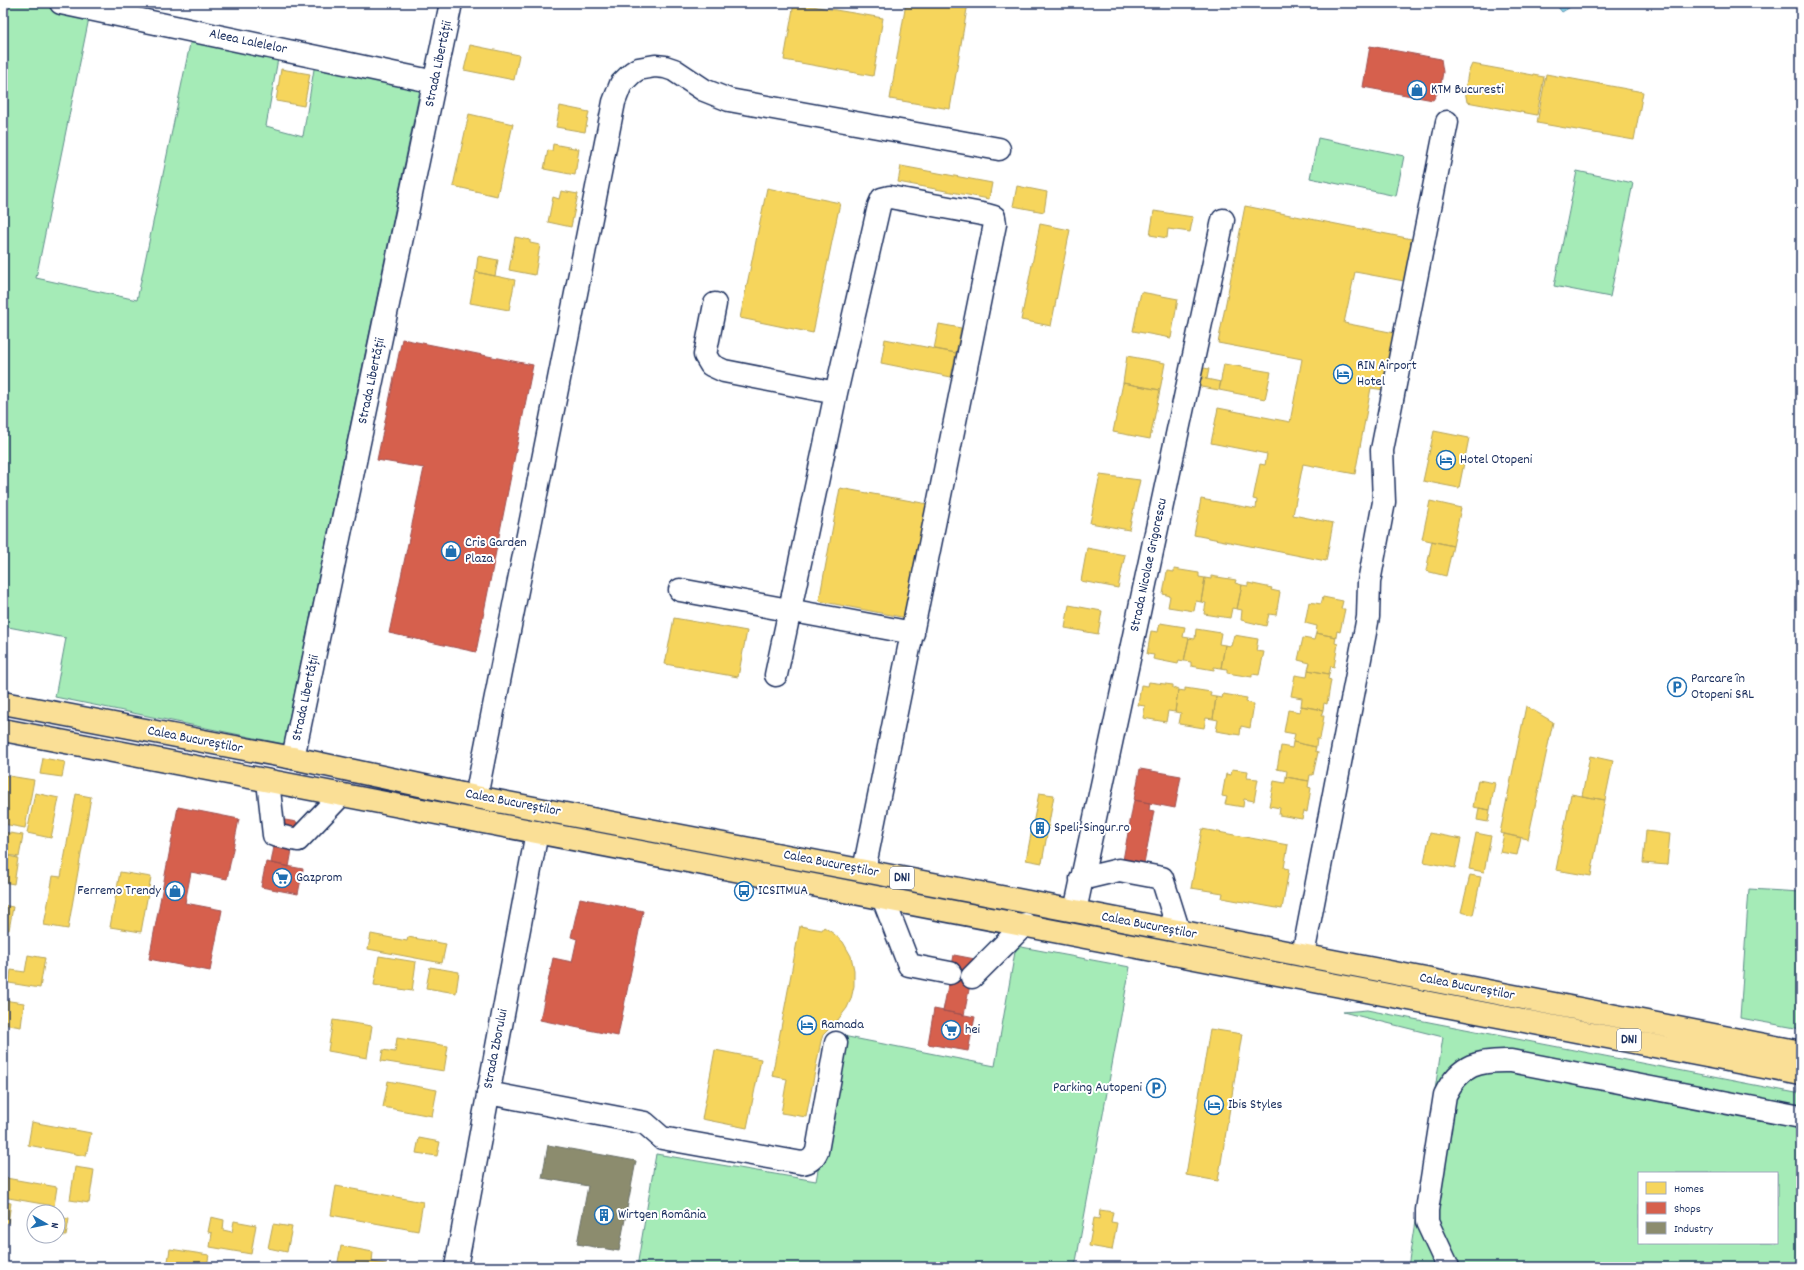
<svg xmlns="http://www.w3.org/2000/svg" width="1804" height="1270" viewBox="0 0 1804 1270" font-family="Dekko,sans-serif">
<defs>
<pattern id="water-ripples" width="26" height="14" patternUnits="userSpaceOnUse"><rect width="26" height="14" fill="#89d5e9"/><path d="M2 4q2-2 4 0t4 0M15 11q2-2 4 0t4 0" fill="none" stroke="#76b7ca"/></pattern>
</defs>
<rect width="100%" height="100%" fill="#fff"/>
<filter id="ink" filterUnits="userSpaceOnUse"><feTurbulence type="fractalNoise" baseFrequency=".025" numOctaves="2"/><feDisplacementMap in="SourceGraphic" scale="8" xChannelSelector="R" yChannelSelector="G"/><feConvolveMatrix kernelMatrix="1 2 1 2 8 2 1 2 1" color-interpolation-filters="sRGB"/></filter>
<g filter="url(#ink)">
<path fill="#a5ebb7" stroke="#608d8a" fill-rule="evenodd" d="M3 3H43L89 18 36 278 137 300 191 39 279 53 266 126 303 136 315 63 421 85 284 744 55 697 66 638 3 626Z
M1318 138 1404 156 1396 196 1310 178Z
M1577 171 1633 183 1610 297 1554 286Z
M1749 889 1801 892V1029L1740 1018Z
M1016 946 1130 967 1075 1267H637L656 1154 816 1181 843 1036 995 1066Z
M1367 1010 1801 1094V1114L1459 1063 1424 1214 1443 1267H1408L1443 1037 1343 1012Z
M1496 1067 1801 1125V1267H1454L1435 1223 1448 1112 1462 1080ZM1639 1173H1777V1243H1639Z"/>
<path fill="url(#water-ripples)" stroke="#5d93b1" d="M1560 3H1577L1562 12 1558 7Z"/>
<path fill="#f6d55c" stroke="#b4a35d" d="M794 3 883 18 873 76 784 60Z
M906 3H968L950 109 890 99Z
M470 45 519 55 514 80 464 70Z
M1472 64 1544 77 1537 115 1467 102 1465 91 1468 73Z
M281 69 310 74 304 106 276 101Z
M1546 74 1643 92 1634 140 1537 123Z
M560 106 589 112 585 132 556 127Z
M469 114 513 124 497 196 453 186Z
M553 144 579 149 575 175 544 169 548 150 552 151Z
M901 166 992 183 989 199 898 182Z
M1017 186 1047 192 1044 212 1013 206Z
M767 188 840 203 813 333 740 318Z
M561 191 578 194 571 227 548 222 553 197 559 199Z
M1245 206 1412 239 1404 281 1355 272 1344 323 1395 333 1384 390 1371 388 1355 474 1303 464 1293 515 1333 523 1326 561 1194 535 1201 499 1256 509 1257 500 1253 499 1260 464 1265 465 1267 454 1211 443 1218 408 1290 422 1302 359 1218 343Z
M1154 211 1193 217 1190 232 1168 229 1167 238 1150 235Z
M1040 224 1070 230 1051 326 1021 320Z
M515 237 530 240V243L540 245 535 275 509 270Z
M478 256 498 260 495 276 476 272Z
M476 272 515 280 509 310 470 303Z
M1141 292 1178 299 1171 338 1133 331Z
M939 324 961 328 956 353 934 349Z
M885 339 956 353 951 377 881 363Z
M1127 356 1165 363 1160 390 1123 383Z
M1224 364 1271 372 1265 399 1219 390Z
M1199 367 1209 369 1207 379 1197 377Z
M1197 377 1221 382 1219 390 1195 386Z
M1123 383 1160 390 1150 439 1113 432Z
M1434 431 1469 438 1459 488 1423 481Z
M1100 475 1140 480 1129 530 1090 523Z
M840 488 928 504 907 618 819 601Z
M1430 501 1461 508 1453 546 1422 539Z
M1432 541 1453 546 1446 576 1426 571Z
M1087 548 1125 555 1118 588 1081 581Z
M1174 569 1199 573V577L1205 578 1201 602 1196 601 1194 611 1168 607 1170 596 1163 594 1167 571 1174 572Z
M1211 576 1236 580 1235 583 1242 585 1237 609 1232 608 1230 618 1204 614 1206 603 1201 602 1205 578 1211 579Z
M1248 583 1272 588 1271 590 1280 592 1276 615 1269 614 1266 626 1241 620 1242 610 1237 609 1242 585 1248 586Z
M1323 597 1343 601 1341 609H1345L1340 632 1337 631 1336 637 1316 633 1317 626 1305 623 1309 602 1321 604Z
M1069 605 1102 611 1098 634 1065 628Z
M674 618 747 631 738 677 665 664Z
M1160 623 1185 627 1183 637 1189 638 1184 661 1179 660 1178 664 1153 659 1154 655 1147 654 1151 631 1158 632Z
M1196 629 1221 633 1219 644 1225 645 1221 668 1214 667V670L1191 666V662L1184 661 1189 638 1195 639Z
M1316 633 1336 637 1335 643 1338 644 1334 667 1331 666 1329 674 1308 670 1310 663 1298 660 1303 638 1314 640Z
M1234 635 1258 639 1256 651 1264 652 1259 675 1252 674V677L1227 673V669L1221 668 1225 645 1231 646Z
M1308 670 1329 674 1328 679 1331 680 1327 704 1324 703 1323 710 1301 706 1302 698 1291 696 1295 675 1307 677Z
M1149 682 1173 685V688L1178 690 1175 712 1168 711 1166 722 1143 718 1145 706 1138 705 1141 685 1148 686Z
M1185 688 1211 692 1210 696 1216 697 1213 719 1206 718 1204 728 1179 724 1181 713 1175 712 1178 690 1185 691Z
M1223 694 1247 698 1246 702 1254 704 1250 728 1241 726 1240 735 1216 731 1218 720 1213 719 1216 697 1222 698Z
M1301 706 1323 710 1321 716H1324L1320 739H1317L1316 747 1293 742 1295 734 1284 732 1288 710 1300 712Z
M1526 706 1553 722 1528 839 1500 833Z
M1293 742 1316 747 1315 751 1318 752 1313 775H1310L1309 781 1286 777 1287 771 1277 769 1281 746 1292 748Z
M1590 756 1613 761 1605 800 1582 796Z
M43 758 65 762 62 777 40 774Z
M1232 769 1248 771 1247 778 1258 779 1254 801 1244 799 1243 807 1225 804 1227 797 1222 796 1226 774 1231 775Z
M3 775 34 780 25 828 3 824Z
M1286 777 1309 781 1308 787 1311 788 1307 812 1304 811 1302 819 1279 815 1280 808 1269 806 1274 781 1285 783Z
M1478 780 1495 783 1490 810 1473 807Z
M35 793 59 798 51 838 27 833Z
M1039 793 1054 795 1042 863 1026 860Z
M76 794 91 797 68 929 44 925 53 876 61 877Z
M1571 794 1605 800 1591 876 1556 870Z
M1479 808 1490 810 1488 822 1477 820Z
M1202 829 1288 845 1284 868 1289 869 1282 909 1222 898 1223 893 1191 888Z
M1646 831 1670 834 1667 865 1643 863Z
M3 832 23 835 19 857 3 854Z
M1430 833 1461 839 1455 868 1424 862Z
M1476 833 1491 836 1484 872 1469 869Z
M1504 834 1521 838 1517 855 1500 852Z
M3 855 18 858 14 884 3 882Z
M120 872 151 877 141 932 110 927Z
M1470 875 1481 877 1473 915 1461 912Z
M3 905 13 907 9 930 3 929Z
M800 926 822 930 824 927 834 934 843 942 851 956 854 970V986L851 999 847 1008 837 1021 823 1035 821 1041 806 1117 781 1113 787 1079 772 1076Z
M371 934 407 941 408 937 446 944 442 963 368 949Z
M28 955 45 958 40 988 9 983 11 970 25 972Z
M379 956 416 962 412 991 374 985Z
M430 967 459 972 456 993 426 988Z
M3 1000 24 1003 21 1027 3 1024Z
M333 1020 372 1026 367 1058 328 1051Z
M1210 1029 1242 1034 1218 1181 1186 1175Z
M397 1038 448 1046 444 1071 381 1061 383 1050 395 1052Z
M715 1050 761 1059 747 1128 702 1119Z
M388 1081 437 1090 432 1116 383 1107Z
M32 1122 91 1133 86 1156 28 1145Z
M419 1138 440 1142 437 1156 416 1153Z
M75 1167 94 1170 89 1203 70 1200Z
M6 1178 57 1187 54 1206 3 1197Z
M336 1186 423 1202 418 1231 331 1215Z
M3 1202 11 1203 8 1223 3 1222Z
M1100 1210 1113 1212 1111 1222 1117 1223 1112 1250 1089 1246 1094 1218 1099 1219Z
M58 1217 69 1219 66 1236 58 1235Z
M211 1217 224 1220 223 1230 232 1232 234 1221 256 1225 251 1254 210 1247 212 1233 208 1232Z
M273 1224 292 1227 287 1252 268 1248Z
M341 1246 373 1252 372 1262 386 1264 385 1267H337Z
M170 1249 209 1255 207 1266 193 1263 192 1267H167Z"/>
<path fill="#d6604d" stroke="#9e5152" d="M1370 46 1441 59 1443 72 1440 89 1433 100 1363 87Z
M402 339 533 365 476 652 389 633 424 468 377 460Z
M1140 769 1181 776 1175 808 1134 800Z
M1134 800 1150 803 1149 810 1154 811 1144 864 1123 860Z
M178 807 239 819 227 879 191 872 185 903 222 910 210 971 149 959Z
M279 819 297 822 289 867 271 863Z
M266 862 303 869 298 894 261 887Z
M580 898 643 911 618 1036 540 1020 553 958 572 962 577 939 571 937Z
M954 955 975 959 964 1015 943 1011Z
M934 1009 975 1017 968 1051 928 1044Z"/>
<path fill="#8c8c6e" stroke="#6a7069" d="M548 1145 636 1161 619 1251 577 1244 588 1186 542 1178Z"/>
<g fill="none" stroke-linecap="round" stroke-linejoin="round">
<g stroke="#1b2f5e" stroke-width="25">
<path id="minor" d="M61 3 435 82
M715 304 705 355 711 365 724 371 836 393
M680 590 913 633
M776 675 836 393 879 206 882 199 890 197 987 215 994 217 995 224 864 870
M293 758 451 3
M268 781 274 835 298 840 341 795
M476 797 614 102 621 84 632 73 638 69 655 66 665 67 674 70 704 90 729 100 999 149
M1081 879 1119 870 1162 878 1179 932
M883 898 909 965 950 973
M1075 911 1223 220
M1303 955 1368 617 1369 582 1384 502 1382 450 1447 122
M972 977 1025 924
M488 1093 645 1123 662 1138 802 1163C810 1162 814 1158 817 1151L836 1043
M456 1267 537 832
M1448 1267 1427 1222V1210L1445 1095C1460 1064 1479 1060 1511 1061L1801 1117"/>
</g>
<g stroke="#1b2f5e" stroke-width="25">
<path id="highway" d="M3 703 293 758 476 797 1075 911 1801 1052
M3 730 1801 1074"/>
</g>
<use href="#minor" stroke="#fff" stroke-width="22"/>
<use href="#highway" stroke="#fadf96" stroke-width="22"/>
</g>
</g>
<defs>
<g id="shop-ring" transform="scale(1)"><circle r="9.5" fill="#fff" stroke="#1f6fb2" stroke-width="1.5"/><path d="M-5-2.5h2.3a2.7 3.5 0 0 1 5.4 0H5L5.5 6h-11ZM-1.5-2.5h3a1.5 2.3 0 0 0-3 0Z" fill="#1f6fb2"/></g>
<g id="hotel-ring" transform="scale(1)"><circle r="9.5" fill="#fff" stroke="#1f6fb2" stroke-width="1.5"/><path d="M-6-4.5h1.5V1H6V5H4.5V3h-9V5H-6ZM-4 0a1.8 1.8 0 1 1 3.6 0ZM.5 0V-2.5h3Q6-2.5 6 0Z" fill="#1f6fb2"/></g>
<g id="parking-ring" transform="scale(1)"><circle r="9.5" fill="#fff" stroke="#1f6fb2" stroke-width="1.5"/><path d="M-3.5-5.5H1a3.5 3.5 0 0 1 0 7H-1V5.5H-3.5ZM-1-3.4V-.6H.8a1.4 1.4 0 0 0 0-2.8Z" fill="#1f6fb2"/></g>
<g id="building-ring" transform="scale(1)"><circle r="9.5" fill="#fff" stroke="#1f6fb2" stroke-width="1.5"/><path d="M-4-6H4V6H1V3H-1V6H-4ZM-2.5-4.3h1.7v1.8h-1.7ZM.8-4.3h1.7v1.8H.8ZM-2.5-1h1.7V.8h-1.7ZM.8-1h1.7V.8H.8Z" fill="#1f6fb2"/></g>
<g id="supermarket-ring" transform="scale(1)"><circle r="9.5" fill="#fff" stroke="#1f6fb2" stroke-width="1.5"/><path d="M-6-5.5h2.5l.6 2H6L4.5 2H-2.5L-4.4-4H-6ZM-1.5 3.2a1.3 1.3 0 1 0 .1 0ZM3 3.2a1.3 1.3 0 1 0 .1 0Z" fill="#1f6fb2"/></g>
<g id="bus-ring" transform="scale(1)"><circle r="9.5" fill="#fff" stroke="#1f6fb2" stroke-width="1.5"/><path d="M-5-6H5V4H4V6H2V4H-2V6H-4V4H-5ZM-3.5-4V0h7V-4ZM-3.5 1.2v1.5H-2V1.2ZM2 1.2v1.5H3.5V1.2Z" fill="#1f6fb2"/></g>
</defs>
<g fill-rule="evenodd">
<use href="#shop-ring" x="1417" y="90"/>
<use href="#hotel-ring" x="1343" y="374"/>
<use href="#hotel-ring" x="1446" y="460"/>
<use href="#shop-ring" x="451" y="551"/>
<use href="#parking-ring" x="1677" y="687"/>
<use href="#building-ring" x="1040" y="828"/>
<use href="#supermarket-ring" x="282" y="878"/>
<use href="#shop-ring" x="175" y="891"/>
<use href="#bus-ring" x="744" y="891"/>
<use href="#hotel-ring" x="807" y="1025"/>
<use href="#supermarket-ring" x="951" y="1030"/>
<use href="#parking-ring" x="1156" y="1088"/>
<use href="#hotel-ring" x="1214" y="1105"/>
<use href="#building-ring" x="604" y="1215"/>
</g>
<g text-anchor="middle" dominant-baseline="central" stroke-width="4" stroke-linejoin="round" paint-order="stroke">
<g fill="#fff" stroke="#5f6d8e" stroke-width="1">
<rect x="890" y="867" width="24" height="22" rx="3"/>
<rect x="1617" y="1029" width="24" height="22" rx="3"/>
</g>
<g font-size="13" font-weight="bold" fill="#1b2f5e">
<text x="902" y="878">DN1</text>
<text x="1629" y="1040">DN1</text>
</g>
<g font-size="14" fill="#1b2f5e" stroke="#fff">
<text transform="translate(248 42) rotate(12)">Aleea Lalelelor</text>
<text transform="translate(439 64) rotate(-78)">Strada Libertății</text>
<text transform="translate(372 381) rotate(-78)">Strada Libertății</text>
<text transform="translate(1149 565) rotate(-78)">Strada Nicolae Grigorescu</text>
<text transform="translate(306 698) rotate(-78)">Strada Libertății</text>
<text transform="translate(195 740) rotate(11)">Calea Bucureștilor</text>
<text transform="translate(513 803) rotate(11)">Calea Bucureștilor</text>
<text transform="translate(831 864) rotate(11)">Calea Bucureștilor</text>
<text transform="translate(1149 926) rotate(11)">Calea Bucureștilor</text>
<text transform="translate(1467 987) rotate(11)">Calea Bucureștilor</text>
<text transform="translate(496 1049) rotate(-79)">Strada Zborului</text>
</g>
<g font-size="14" fill="#1b2f5e" stroke="#fff" text-anchor="start">
<text x="1431" y="90">KTM Bucuresti</text>
<text x="1357" y="366">RIN Airport<tspan x="1357" dy="16">Hotel</tspan></text>
<text x="1460" y="460">Hotel Otopeni</text>
<text x="465" y="543">Cris Garden<tspan x="465" dy="16">Plaza</tspan></text>
<text x="1691" y="679">Parcare în<tspan x="1691" dy="16">Otopeni SRL</tspan></text>
<text x="1054" y="828">Speli-Singur.ro</text>
<text x="296" y="878">Gazprom</text>
<text x="161" y="891" text-anchor="end">Ferremo Trendy</text>
<text x="758" y="891">ICSITMUA</text>
<text x="821" y="1025">Ramada</text>
<text x="965" y="1030">hei</text>
<text x="1142" y="1088" text-anchor="end">Parking Autopeni</text>
<text x="1228" y="1105">Ibis Styles</text>
<text x="618" y="1215">Wirtgen România</text>
</g>
</g>
<rect width="1804" height="1270" fill="none" stroke="#fff" stroke-width="16"/>
<rect x="8" y="8" width="1788" height="1254" fill="none" stroke="#1b2f5e" stroke-width="1.5" filter="url(#ink)"/>
<rect x="1638" y="1172" width="140" height="72" fill="#ffffff" stroke="#a4acbf"/>
<rect x="1646" y="1182" width="20" height="12" fill="#f6d55c" stroke="#a4acbf"/>
<text x="1674" y="1192" font-size="12" fill="#1b2f5e">Homes</text>
<rect x="1646" y="1202" width="20" height="12" fill="#d6604d" stroke="#a4acbf"/>
<text x="1674" y="1212" font-size="12" fill="#1b2f5e">Shops</text>
<rect x="1646" y="1222" width="20" height="12" fill="#8c8c6e" stroke="#a4acbf"/>
<text x="1674" y="1232" font-size="12" fill="#1b2f5e">Industry</text>
<g transform="translate(46 1224) rotate(99)"><circle r="19" fill="#ffffff" stroke="#a4acbf"/>
<path d="M0-3L7 15L0 10L-7 15Z" fill="#1f6fb2"/>
<text y="-6" font-size="11" font-weight="bold" text-anchor="middle" fill="#1b2f5e">N</text>
</g>
</svg>
